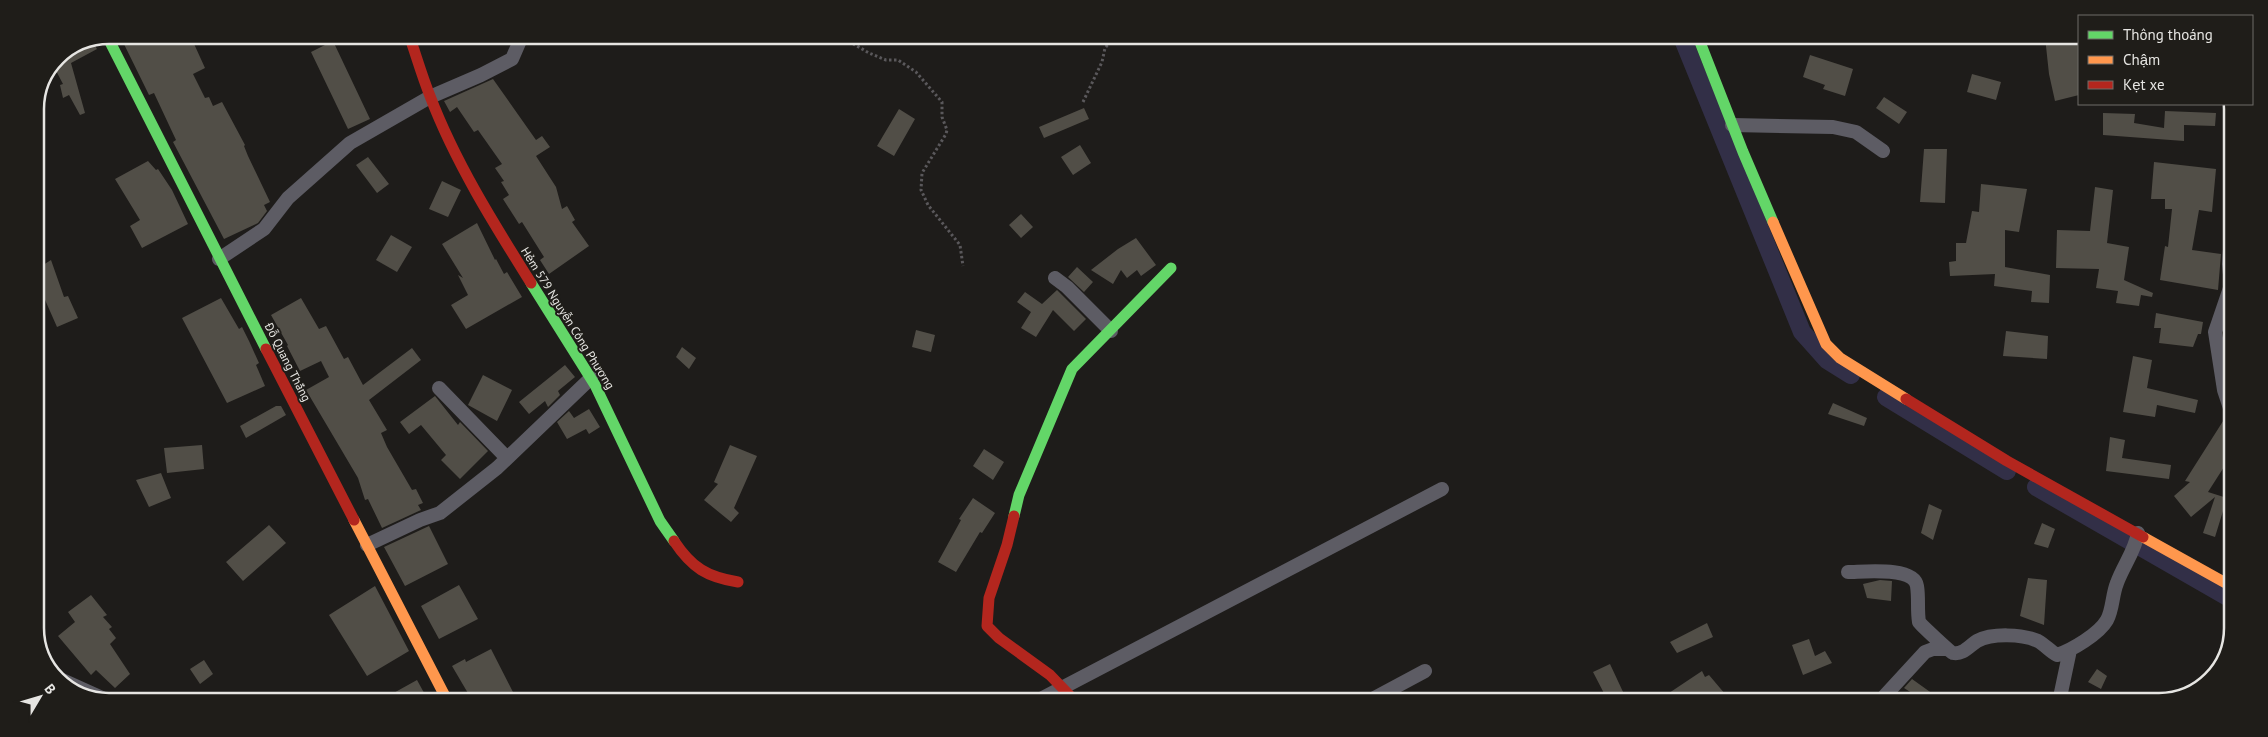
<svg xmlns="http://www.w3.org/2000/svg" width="2268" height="737" viewBox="0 0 2268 737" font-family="'PT Sans',sans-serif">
<rect width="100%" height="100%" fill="#1e1c1a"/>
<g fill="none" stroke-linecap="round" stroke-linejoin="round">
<path stroke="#322f47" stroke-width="18" d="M1682 37 1802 332 1827 360 1851 375
M1886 397 2007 471
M2036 487 2231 599"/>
</g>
<path fill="#514e47" d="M127 35H190L205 68 193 74 205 98 209 97 213 106 222 102 245 145 244 146 248 156 270 202 264 205 267 211 258 223 224 239 173 142 176 140 154 93 149 95 121 38Z
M2045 37H2079V95L2055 101 2049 74Z
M333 41 370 119 348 129 311 52Z
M93 42 97 49 71 63 85 113 80 115 69 95 63 98 60 85 63 84 53 65 56 57Z
M1810 55 1853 69 1845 96 1823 89 1825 85 1803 77Z
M1972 74 2001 82 1996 100 1967 92Z
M493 79 536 140 542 136 550 147 536 156 556 187 562 209 567 206 575 220 572 222 589 246 549 274 540 260 544 257 522 222 519 224 503 199 509 195 501 182 504 181 495 168 502 164 478 130 474 132 457 107 450 112 444 101Z
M1884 97 1907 112 1899 124 1876 108Z
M1084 108 1089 119 1044 138 1039 127Z
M899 109 915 119 894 156 877 146Z
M2165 111 2216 113 2215 126 2184 125V141L2103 135V113L2135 114 2134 123 2164 128Z
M1080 145 1091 163 1073 175 1061 157Z
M1924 149H1947L1945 203 1920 202Z
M368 157 389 184 377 193 356 165Z
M148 161 156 170 158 169 172 190 188 224 142 248 130 226 140 220 115 179Z
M2154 162 2216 169 2212 212 2199 210 2192 250 2221 254 2218 290 2160 280 2165 246 2168 247 2172 209H2165V199H2151Z
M442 181 461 190 448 217 429 209Z
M1981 184 2027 189 2019 232 2005 230V267L2050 275 2049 303 2031 302 2032 291 1994 286 1995 274 1950 276 1949 262 1956 261V243H1966L1972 211 1979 212Z
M2095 187 2113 190 2107 243 2129 247 2124 280 2153 293 2152 297 2141 295 2139 306 2116 303 2118 291 2096 288 2099 269 2056 268 2057 230 2090 231Z
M1021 214 1033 227 1021 238 1009 225Z
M477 223 495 260 496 259 504 274 507 272 522 297 466 329 451 305 468 295 458 275 463 278 442 244Z
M391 235 412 247 397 272 376 260Z
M1136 238 1156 265 1141 276 1137 270 1127 278 1121 270 1113 284 1091 270 1118 249Z
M51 260 64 297 68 296 78 318 57 327 42 293 38 295 35 287V270Z
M1077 267 1093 282 1084 292 1068 277Z
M1057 290 1086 319 1074 331 1053 310 1036 337 1021 328 1031 312 1017 302 1025 292 1042 304Z
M221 298 239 329 242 327 249 341 259 363 256 365 265 386 227 403 182 318Z
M301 298 319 329 326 326 344 359 348 357 363 385 412 348 421 360 369 400 387 430 381 433 387 447 412 490 416 489 423 503 418 505 421 510 382 528 368 499 365 500 358 478 306 390 329 377 321 361 300 371 287 346 288 345 271 315Z
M2156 313 2203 322 2201 334H2198L2193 347 2159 343 2161 328H2154Z
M916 330 935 335 931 352 912 347Z
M2006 331 2048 336 2047 359 2003 356Z
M682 347 696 358 689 369 676 357Z
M2133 356 2152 360 2147 388 2198 400 2195 413 2157 405 2155 417 2123 412Z
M565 365 575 377 558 391 560 395 548 407 545 401 529 414 519 402Z
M483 375 512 390 497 421 468 405Z
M435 396 458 425 460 422 488 451 460 479 441 460 446 455 421 425 409 434 400 422Z
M1833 403 1867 418 1864 426 1828 414Z
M276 406H281L286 415 246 438 240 426Z
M589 409 600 427 589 434 586 429 567 439 557 422 569 411 574 418Z
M2225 418 2231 420V456L2208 492 2227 498 2215 537 2203 533 2215 497 2191 517 2174 496 2190 482 2185 481Z
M2110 437 2125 440 2122 458 2171 465 2169 479 2106 471Z
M202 445 204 469 167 473 164 448Z
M730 445 757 456 734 508 739 513 731 522 704 500 718 484 714 482Z
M984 449 1004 462 993 480 973 466Z
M161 473 171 498 149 507 136 480Z
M973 498 995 513 982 533 980 532 956 572 938 562 961 520 959 519Z
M1929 504 1942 510 1933 540 1921 533Z
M2042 523 2055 529 2048 548 2034 544Z
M269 525 286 543 243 581 226 562Z
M429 526 448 564 405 586 384 547Z
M2028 578 2047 580 2044 625 2020 616Z
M1880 580 1892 581 1891 601 1867 598 1863 584Z
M459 585 478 619 439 639 421 606Z
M375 586 409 651 367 676 329 615Z
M91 595 107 615 103 617 112 627 109 629 116 638 110 644 130 674 115 688 96 670 91 675 58 636 75 622 68 612Z
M1707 623 1713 637 1677 653 1670 642Z
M1809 639 1815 656 1825 651 1832 663 1803 675 1792 645Z
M491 649 517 700H472L452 666 465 659 466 662Z
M204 660 213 674 200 684 190 669Z
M1610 664 1624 694 1608 701 1593 672Z
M2097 669 2107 676 2101 689 2088 682Z
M1702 671 1705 677 1709 675 1731 701H1657Z
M1912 679 1940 699 1938 702H1926L1904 688Z
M417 680 428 700H381Z"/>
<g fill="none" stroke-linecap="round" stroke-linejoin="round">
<path stroke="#5a585b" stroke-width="3" stroke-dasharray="2.5 2.5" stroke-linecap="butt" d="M840 36 869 53 886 60H898L916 72 942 102V117L947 130 946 134 922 173 921 190 928 205 960 245 963 266
M1083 102 1102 62 1105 48 1110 42 1122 36"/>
<path stroke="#5d5c64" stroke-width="14" d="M1732 125 1833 127 1856 132 1883 151
M219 259 264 229 288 198 350 143 430 97 481 75 512 59 522 36
M1055 278 1067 287 1111 331
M439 388 507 458
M2231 411 2224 390 2215 332 2231 285 2229 264 2232 221
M367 545 420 520 440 513 497 468 591 378
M1848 572C1863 572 1914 566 1917 586 1919 598 1917 610 1919 622 1922 626 1950 652 1953 653 1963 655 1969 646 1977 641 1992 633 2022 634 2038 641 2045 645 2050 651 2057 655 2072 650 2099 634 2107 620 2113 609 2112 595 2117 583 2123 566 2135 551 2138 533
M53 676 104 699
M1037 701 1442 489
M1369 701 1425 671
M1879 702 1925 652 1933 649H1945
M2059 702 2070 650"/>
<path stroke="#63d668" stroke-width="11" d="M107 36 266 349
M1698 37 1743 152 1773 222
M531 283 595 385 660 521 674 541
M1014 516 1019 495 1072 369 1171 268"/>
<path stroke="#ff974d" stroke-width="11" d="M1773 222 1826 344 1840 358 1906 399
M354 520 447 700
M2143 537 2231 586"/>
<path stroke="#b3261e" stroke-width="11" d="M409 35C416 55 422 76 430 96 455 162 494 224 531 283
M266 349 354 520
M1906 399 2007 461 2143 537
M1014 516 1007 545 989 598 987 626 999 638 1050 675 1075 701
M674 541C692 568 707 577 738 582"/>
</g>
<g text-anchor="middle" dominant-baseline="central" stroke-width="4" stroke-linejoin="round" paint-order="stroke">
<g font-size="12" fill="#e6e5e2" stroke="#1f1d19">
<text transform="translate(568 318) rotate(58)">Hẻm 579 Nguyễn Công Phương</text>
<text transform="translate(288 362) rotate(63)">Đỗ Quang Thắng</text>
</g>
</g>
<path d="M0 0H2268V737H0ZM109 44H2159A65 65 0 0 1 2224 109V628A65 65 0 0 1 2159 693H109A65 65 0 0 1 44 628V109A65 65 0 0 1 109 44Z" fill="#1f1d19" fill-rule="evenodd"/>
<path fill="none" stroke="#e6e5e2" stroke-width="2.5" d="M109 44H2159A65 65 0 0 1 2224 109V628A65 65 0 0 1 2159 693H109A65 65 0 0 1 44 628V109A65 65 0 0 1 109 44Z"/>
<rect x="2078" y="15" width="175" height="90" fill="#1f1d19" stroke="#6f6d69"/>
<rect x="2088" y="31" width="25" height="8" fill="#63d668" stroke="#6f6d69"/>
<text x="2123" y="40" font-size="15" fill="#e6e5e2">Thông thoáng</text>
<rect x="2088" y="56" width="25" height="8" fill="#ff974d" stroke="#6f6d69"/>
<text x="2123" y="65" font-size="15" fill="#e6e5e2">Chậm</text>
<rect x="2088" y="81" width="25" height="8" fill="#b3261e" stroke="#6f6d69"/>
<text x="2123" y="90" font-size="15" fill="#e6e5e2">Kẹt xe</text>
<g transform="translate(40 697) rotate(52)" stroke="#1f1d19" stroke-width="4" paint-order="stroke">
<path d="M0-4L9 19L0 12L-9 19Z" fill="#e6e5e2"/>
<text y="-8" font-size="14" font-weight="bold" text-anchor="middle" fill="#e6e5e2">B</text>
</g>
</svg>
